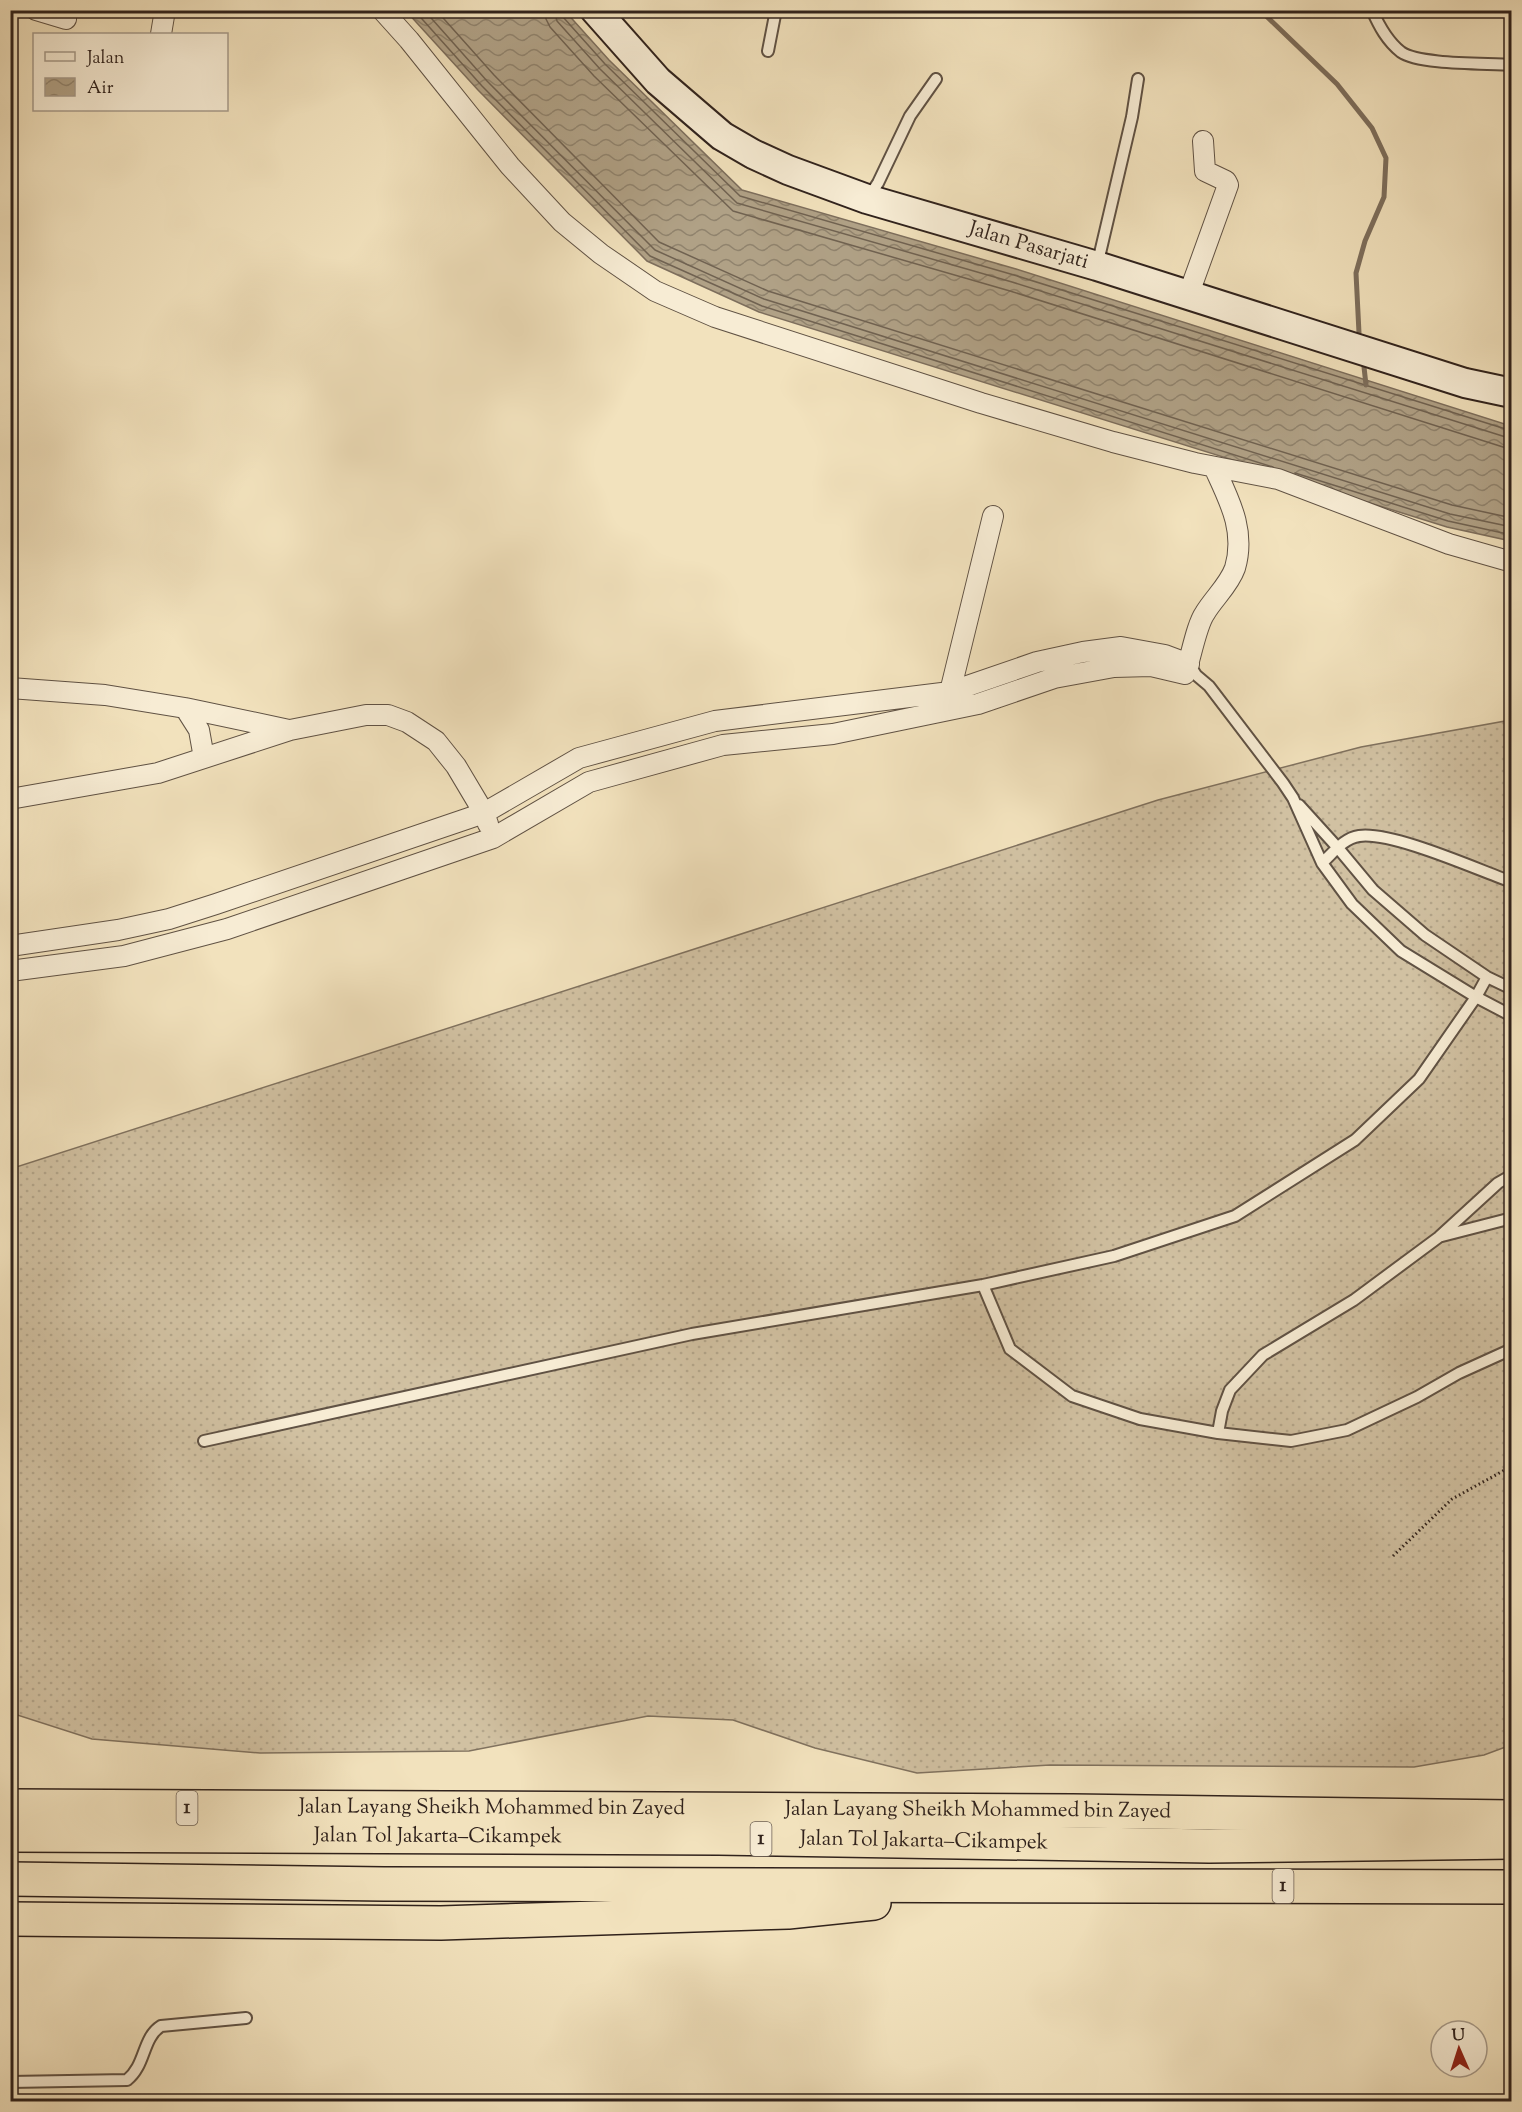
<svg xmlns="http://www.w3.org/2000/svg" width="1522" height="2112" viewBox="0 0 1522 2112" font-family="'Sorts Mill Goudy',serif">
<defs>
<pattern id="grass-dots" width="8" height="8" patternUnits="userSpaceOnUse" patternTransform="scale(1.5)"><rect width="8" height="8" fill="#d1c1a2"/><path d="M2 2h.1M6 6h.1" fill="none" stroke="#b4a68b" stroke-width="1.8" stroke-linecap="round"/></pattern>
<pattern id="water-waves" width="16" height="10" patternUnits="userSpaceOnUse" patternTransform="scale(1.5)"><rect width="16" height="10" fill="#b0a186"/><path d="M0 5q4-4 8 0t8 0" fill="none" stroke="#90836d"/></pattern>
</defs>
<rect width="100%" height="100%" fill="#f2e2bd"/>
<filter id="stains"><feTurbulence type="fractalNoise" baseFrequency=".00333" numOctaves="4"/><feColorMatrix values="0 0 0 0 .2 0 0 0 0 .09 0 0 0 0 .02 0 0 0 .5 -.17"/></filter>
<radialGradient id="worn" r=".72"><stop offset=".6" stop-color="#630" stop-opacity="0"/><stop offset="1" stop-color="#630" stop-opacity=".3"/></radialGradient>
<path fill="url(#grass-dots)" stroke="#80725f" stroke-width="1.5" d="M1511 720V1745L1484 1755 1414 1767 1050 1765 917 1773 815 1748 733 1720 648 1716 469 1751 260 1753 92 1739 11 1713 10 1169 1158 800 1361 747Z"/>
<path fill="url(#water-waves)" stroke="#7d6e5c" stroke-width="1.5" d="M406 11H565L609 60 742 190 1016 269 1511 426V541L1447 527 759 312 647 261 478 90Z"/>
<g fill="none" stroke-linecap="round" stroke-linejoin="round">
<path stroke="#706251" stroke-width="1.5" d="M414 10 482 86 650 256 762 306 1273 467
M424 10 487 81 655 250 764 299 1450 514 1512 527
M436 10 494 75 659 242 768 291 1452 505 1512 518
M545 10 546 19 550 27 594 76 733 211 1010 291 1503 447 1512 448
M554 10 557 21 600 69 737 203 1012 282 1512 439
M561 10 563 17 605 64 740 196 1014 275 1512 431
M1295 473 1448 521 1512 535"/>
<path stroke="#7d6e5c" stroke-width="5" d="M1260 10 1337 84 1372 128 1386 158 1384 197 1365 241 1356 273 1359 333
M1364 367 1366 385"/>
<g stroke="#605244" stroke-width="14">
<path id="lane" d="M1372 10C1379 26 1387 41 1401 52 1419 65 1487 63 1512 65
M768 51 776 10
M868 198 878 183 910 116 936 79
M1097 266 1132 117 1138 79
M1189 664 1196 675 1209 686 1283 783 1293 798 1322 863 1352 904 1401 951 1476 997 1512 1016
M1299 805 1338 848 1373 890 1425 935 1487 977 1512 989
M1322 863C1333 853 1344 838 1359 836 1392 831 1478 870 1512 882
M1442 1236 1512 1218
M983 1285 1010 1349 1072 1396 1140 1419 1218 1433 1291 1441 1347 1430 1417 1397 1459 1373 1512 1349
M1218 1433 1222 1411 1230 1390 1263 1355 1354 1300 1439 1237 1498 1183 1512 1175
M204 1441 692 1334 983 1285 1114 1256 1235 1216 1355 1140 1419 1079 1476 997 1487 977
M10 2082 127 2080C146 2065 142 2038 161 2026L246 2018"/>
</g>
<g stroke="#605244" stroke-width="22">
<path id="street" d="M36 10 66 19
M382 10 409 40 510 166 562 222 601 254 655 291 715 317 981 403 1113 442 1195 463 1278 479 1449 544 1512 562
M161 34 165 10
M1188 296 1228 185 1226 181 1205 171 1203 141
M10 688 105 695 185 708 289 730
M948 700 993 516
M185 708 199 730 204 758
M10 799 158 773 290 730 366 715H388L407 722 436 741 456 766 484 813 488 824
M10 946 118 930 169 919 216 904 484 813 579 758 715 721 950 692 1037 662 1083 652 1121 647 1165 655 1189 664
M10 971 124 956 227 929 493 838 589 782 723 745 833 734 978 704 1054 678 1114 667 1151 666 1185 674C1191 658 1196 626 1205 613 1214 598 1229 585 1235 568 1246 530 1229 500 1214 467"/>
</g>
<g stroke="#30221c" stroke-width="32">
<g id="secondary">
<path id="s1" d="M595 10 658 81 722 136 753 154 788 170 867 199 1097 266 1465 383 1512 393"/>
</g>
</g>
<g stroke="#30221c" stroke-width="36">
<g id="highway">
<path id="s2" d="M10 1806 1073 1811 1512 1817"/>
<path id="s3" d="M10 1835 718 1838 1209 1846 1512 1842"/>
<path d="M10 1879 384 1884 1512 1887"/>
<path d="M10 1919 441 1923 788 1912 874 1903"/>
</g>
</g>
<path stroke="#30221c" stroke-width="3" stroke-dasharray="1.5 3" stroke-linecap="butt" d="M1393 1556 1452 1499 1512 1466"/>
<use href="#lane" stroke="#f7ecd4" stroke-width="10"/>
<use href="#street" stroke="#f7ecd4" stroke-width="20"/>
<use href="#secondary" stroke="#f7ecd4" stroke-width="28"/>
<use href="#highway" stroke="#f2e2bd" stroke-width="33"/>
</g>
<g text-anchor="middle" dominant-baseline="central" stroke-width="4.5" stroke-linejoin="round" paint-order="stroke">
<g fill="#f7ecd4" stroke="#6c5f53" stroke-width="1.5">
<rect x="176.5" y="1791" width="21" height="34" rx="4.5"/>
<rect x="750.5" y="1822" width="21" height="34" rx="4.5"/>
<rect x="1272.5" y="1869" width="21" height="34" rx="4.5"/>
</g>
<g font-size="20" font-weight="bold" fill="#30221c">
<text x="187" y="1808">1</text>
<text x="761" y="1839">1</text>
<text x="1283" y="1886">1</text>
</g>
<g font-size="21" fill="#30221c" stroke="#f7ecd4">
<text stroke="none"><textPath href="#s1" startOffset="506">Jalan Pasarjati</textPath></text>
<text stroke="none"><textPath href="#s2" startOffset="482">Jalan Layang Sheikh Mohammed bin Zayed</textPath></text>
<text stroke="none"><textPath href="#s2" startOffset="968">Jalan Layang Sheikh Mohammed bin Zayed</textPath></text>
<text stroke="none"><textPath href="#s3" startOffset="428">Jalan Tol Jakarta–Cikampek</textPath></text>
<text stroke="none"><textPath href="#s3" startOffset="914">Jalan Tol Jakarta–Cikampek</textPath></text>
</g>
</g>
<rect width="1522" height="2112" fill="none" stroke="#f2e2bd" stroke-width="36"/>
<rect x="12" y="12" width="1498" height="2088" fill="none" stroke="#30221c" stroke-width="3"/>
<rect x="18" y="18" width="1486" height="2076" fill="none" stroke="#30221c" stroke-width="1.5"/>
<rect x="33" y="33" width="195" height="78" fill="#f7ecd4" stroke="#a79b8a" stroke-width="1.5"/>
<rect x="45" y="52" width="30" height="9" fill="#f7ecd4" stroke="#a79b8a" stroke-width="1.5"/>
<text x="87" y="63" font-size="18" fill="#30221c">Jalan</text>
<rect x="45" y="78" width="30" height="18" fill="url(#water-waves)" stroke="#a79b8a" stroke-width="1.5"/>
<text x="87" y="93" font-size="18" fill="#30221c">Air</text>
<g transform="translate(1459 2049) rotate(357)"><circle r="28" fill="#f7ecd4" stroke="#a79b8a" stroke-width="1.5"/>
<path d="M0-4.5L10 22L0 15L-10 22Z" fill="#8f2418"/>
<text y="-9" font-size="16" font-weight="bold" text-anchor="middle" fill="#30221c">U</text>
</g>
<rect width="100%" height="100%" filter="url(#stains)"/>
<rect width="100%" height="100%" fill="url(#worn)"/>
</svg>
